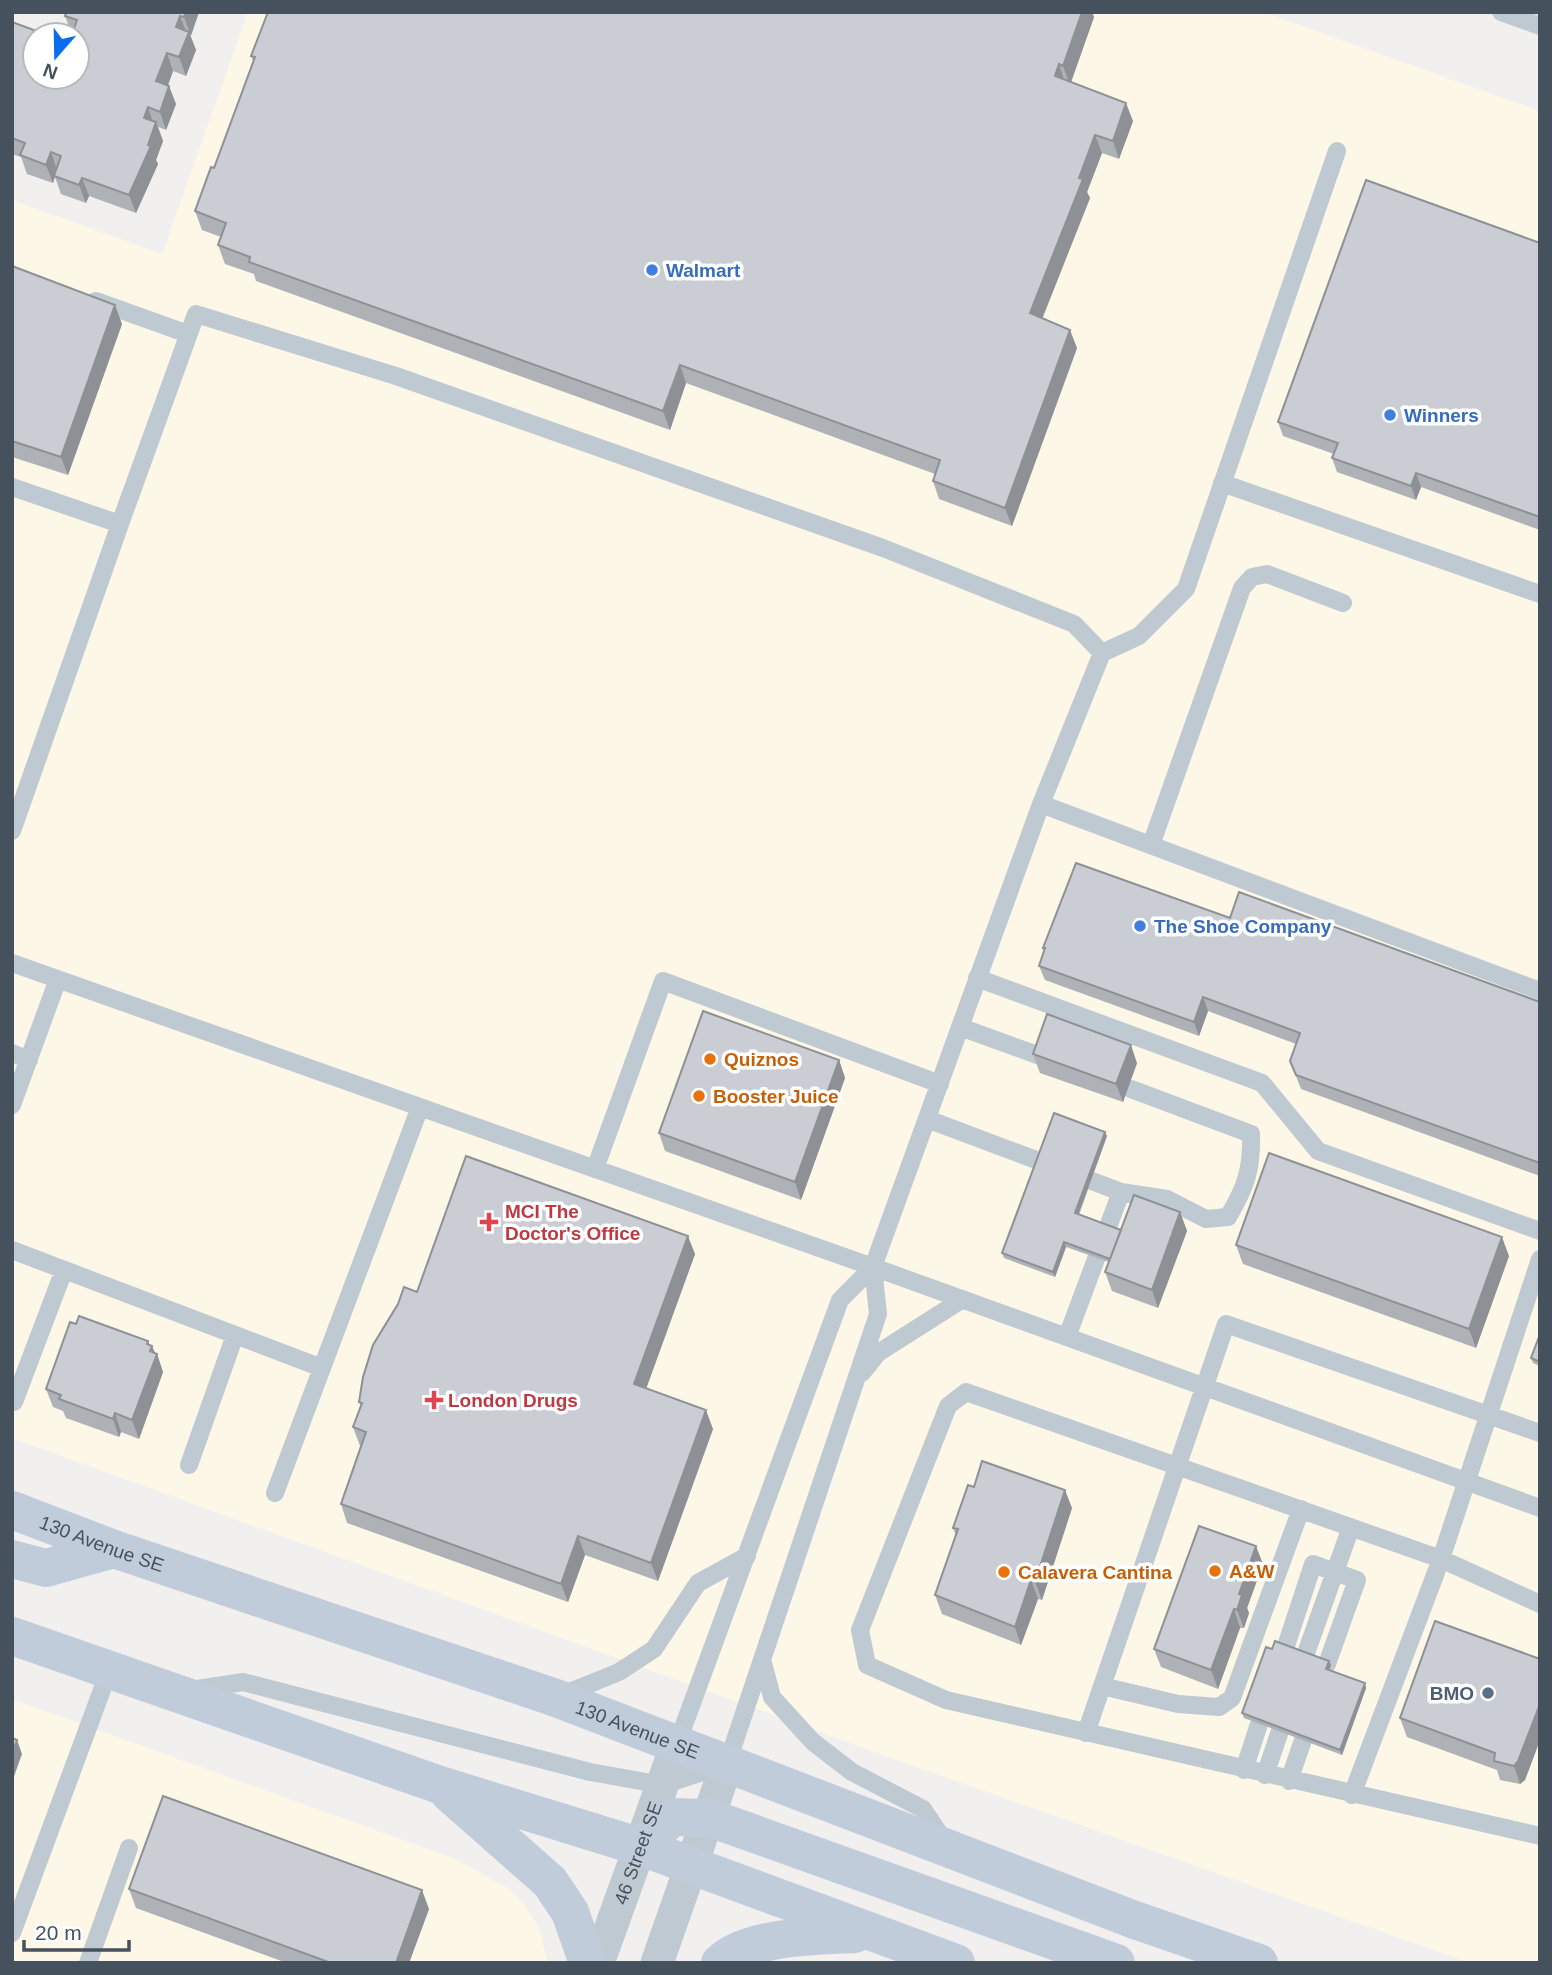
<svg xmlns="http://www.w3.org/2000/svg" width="1552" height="1975" viewBox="0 0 1552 1975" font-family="Arial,sans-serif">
<rect width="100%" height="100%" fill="#f2efef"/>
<path fill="#fdf7e7" d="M248 12H1263L1540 111V1963H1470L902 1762 12 1438V200L162 254Z
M12 1699 456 1859 509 1889 525 1906 538 1926 548 1963H12Z"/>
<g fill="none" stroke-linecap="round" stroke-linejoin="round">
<path stroke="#bec9d2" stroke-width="18" d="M1501 12 1540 26
M96 301 188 334
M1222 483 1540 594
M12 487 120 524 12 831
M120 524 196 314 396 376 883 548 1074 624 1102 653
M1041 804 1540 991
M1151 845 1242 588 1252 577 1267 574 1343 603
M12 963 873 1267 1540 1508
M977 978 1262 1083 1318 1151 1540 1231
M960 1027 1040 1056
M12 1053 29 1060
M12 1105 58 979
M927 1119 1121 1192 1067 1337
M595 1169 663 981 940 1084
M1121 1192 1167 1199 1206 1219 1228 1217C1246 1187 1252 1169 1251 1134L1131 1089
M12 1250 322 1368
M862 1373 878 1353 963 1299
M14 1402 64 1270
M189 1465 235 1335
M275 1493 420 1107
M1540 1604 1441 1559 966 1392 948 1406 860 1630 867 1665 946 1700 1540 1836
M1285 1649 1313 1564 1357 1580 1327 1664
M1305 1656 1351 1527
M763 1663 772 1697 813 1742 852 1772 923 1809 943 1839
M1102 1686 1178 1704 1219 1707 1232 1698 1301 1509
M191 1690 243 1682 590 1772 663 1785 727 1764 878 1314 873 1267
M562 1695 619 1672 654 1649 698 1583 747 1556
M1086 1733 1226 1324 1540 1433
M677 1744 840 1300 873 1267 1041 804 1102 653 1139 636 1186 589 1337 151
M1244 1770 1259 1724
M1265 1775 1280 1731
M1289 1781 1303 1740
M1352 1795 1441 1559 1540 1259
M12 1933 109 1671
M88 1963 129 1848"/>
<g stroke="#bec9d2" stroke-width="33">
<path id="s1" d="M598 1963 677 1744"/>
<path d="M657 1963 727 1764"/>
</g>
<g stroke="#c0ccd9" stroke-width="38">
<path id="s2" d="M12 1510 114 1549 556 1698 1132 1919 1259 1963"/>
<path d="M12 1559 46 1568 114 1549"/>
<path d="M12 1636 440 1785 641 1847 956 1963"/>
<path d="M449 1793 550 1882 570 1912 588 1963"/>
<path d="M641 1847 672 1817 710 1818 1116 1963"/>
<path d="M720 1963C746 1936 819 1936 855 1934"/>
</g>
</g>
<path fill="#aeb1b6" d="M199 12 190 35 196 50 186 76 173 71 168 85 176 104 166 130 158 127 163 141 156 160 158 164 136 213 89 196 86 203 61 194 55 177 53 183 27 174 21 157 12 154V22L34 30 35 35V77L72 34 65 16Z
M1094 17 1071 82 1133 121 1119 159 1102 153 1087 192 1090 198 1042 318 1077 348 1012 526 939 499 933 481 935 474 686 383 670 430 256 281 254 274 225 264 218 245 221 237 202 230 195 211 214 168 253 61 251 56Z
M1540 243V530L1421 487 1416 500 1337 472 1332 458 1334 454 1283 436 1278 422Z
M12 266 122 324 68 475 12 457Z
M1230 918 1540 1002V1176L1301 1089 1290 1061 1296 1044 1208 1011 1199 1036 1045 980 1039 966 1044 952 1043 948Z
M1033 1054 1137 1063 1123 1102 1040 1073Z
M839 1060 845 1078 801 1200 665 1151 659 1133Z
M1107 1136 1079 1215 1121 1230 1180 1212 1187 1231 1158 1308 1112 1291 1105 1272 1109 1262 1066 1247 1055 1277 1004 1258 1002 1253Z
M1236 1245 1509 1256 1476 1348 1243 1264Z
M695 1254 646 1388 713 1429 658 1581 585 1555 568 1602 347 1523 341 1504 361 1447 360 1446 353 1427 361 1406 359 1402 417 1292Z
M76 1324 148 1341 149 1345 152 1346 155 1353 157 1354 163 1372 139 1439 121 1432 119 1437 66 1418 63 1411 53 1407 46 1389Z
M1540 1334V1366L1533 1363 1531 1358Z
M1072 1508 1042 1600 1038 1599 1021 1645 942 1614 935 1595 956 1536 953 1528Z
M1263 1564 1247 1608 1249 1613 1244 1628H1240L1218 1689 1161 1667 1154 1649Z
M1272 1649 1329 1661 1331 1665 1329 1670 1365 1683 1366 1688 1342 1755 1244 1718 1242 1713Z
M1540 1659V1740L1525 1780 1520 1784 1500 1780 1497 1770 1407 1737 1400 1718Z
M129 1889 429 1909 409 1963H287L136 1908Z"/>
<path fill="#8d9094" d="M186 12H199L191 36 184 17Z
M1082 12H1092L1094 17 1070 85 1063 66Z
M180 16 187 34 176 27Z
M34 30 35 35V59L29 43Z
M189 32 196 50 186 76 179 57Z
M167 53 173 71 163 99 156 81Z
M1059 64 1065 83 1055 76Z
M169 86 176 104 166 130 160 112Z
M1126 103 1133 121 1119 159 1113 141Z
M148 107 154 126 144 118Z
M156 122 163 141 156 160 158 164 136 213 129 195Z
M1095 135 1102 153 1087 192 1090 198 1037 332 1030 313Z
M51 152 57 170 53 183 46 165Z
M82 178 89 196 86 203 79 185Z
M115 305 122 324 68 475 61 457Z
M1070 330 1077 348 1012 526 1005 508Z
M680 365 686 383 670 430 663 411Z
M1416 473 1421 487 1416 500 1411 486Z
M1203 997 1208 1011 1199 1036 1194 1022Z
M1131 1045 1137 1063 1123 1102 1116 1084Z
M839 1060 845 1078 801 1200 795 1182Z
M1105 1132 1107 1136 1077 1218 1075 1213Z
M1180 1212 1187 1231 1158 1308 1152 1290Z
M688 1236 695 1254 641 1403 634 1384Z
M1502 1237 1509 1256 1476 1348 1469 1329Z
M1064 1242 1066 1247 1055 1277 1053 1272Z
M148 1341 151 1349 152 1346 156 1356 157 1354 163 1372 139 1439 132 1420Z
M706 1410 713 1429 658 1581 651 1563Z
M115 1413 121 1432 119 1437 113 1419Z
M1065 1490 1072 1508 1042 1600 1035 1582Z
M578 1536 585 1555 568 1602 561 1584Z
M1256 1546 1263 1564 1247 1608 1249 1613 1244 1628 1237 1610 1239 1594Z
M1031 1580 1038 1599 1021 1645 1015 1627Z
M1234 1609 1240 1628 1218 1689 1211 1670Z
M1329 1661 1331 1665 1328 1674 1326 1669Z
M1365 1683 1366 1688 1342 1755 1340 1750Z
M1540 1704V1740L1525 1780 1520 1784 1514 1766Z
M17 1740 22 1754 12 1782V1754Z
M422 1890 429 1909 409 1963H396Z"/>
<path fill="#caced4" stroke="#8d9094" stroke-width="2" d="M66 12H186L184 17 180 16 176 27 189 32 179 57 167 53 156 81 169 86 160 112 148 107 144 118 156 122 148 145 151 146 129 195 82 178 79 185 54 176 61 156 51 152 46 165 20 155 25 143 12 138V22L34 30 29 43 35 45V77H77V35H72L77 20 65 16Z
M268 12H1082L1063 66 1059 64 1055 76 1126 103 1113 141 1095 135 1079 178 1083 179 1030 313 1070 330 1005 508 933 481 940 460 680 365 663 411 249 262 250 257 218 245 226 223 195 211 211 167 214 168 255 57 251 56Z
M1366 180 1540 243V517L1416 473 1411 486 1332 458 1338 443 1278 422Z
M12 266 115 305 61 457 12 441Z
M1076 863 1230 918 1239 892 1540 1002V1163L1296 1075 1290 1061 1300 1033 1203 997 1194 1022 1039 966 1045 948H1043Z
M703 1011 839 1060 795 1182 659 1133Z
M1047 1014 1131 1045 1116 1084 1033 1054Z
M1054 1113 1105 1132 1075 1213 1121 1230 1110 1259 1064 1242 1053 1272 1002 1253Z
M1269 1153 1502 1237 1469 1329 1236 1245Z
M466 1156 688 1236 634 1384 706 1410 651 1563 578 1536 561 1584 341 1504 366 1432 353 1427 362 1403 359 1402 363 1377 373 1345 398 1304 404 1287 417 1292Z
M1134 1195 1180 1212 1152 1290 1105 1272Z
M79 1316 148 1341 147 1344 152 1346 150 1351 157 1354 132 1420 115 1413 113 1419 59 1399 61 1395 46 1389 70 1322 76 1324Z
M1540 1334V1362L1531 1358Z
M982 1461 1065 1490 1035 1582 1031 1580 1015 1627 935 1595 958 1529 953 1528 968 1485 974 1487Z
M1199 1526 1256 1546 1239 1594 1242 1595 1237 1610 1234 1609 1211 1670 1154 1649Z
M1435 1621 1540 1659V1704L1518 1761 1514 1766 1494 1761 1495 1753 1400 1718Z
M1275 1641 1329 1661 1326 1669 1365 1683 1340 1750 1242 1713 1266 1647 1272 1649Z
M12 1738 17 1740 12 1754Z
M163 1796 422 1890 396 1963H331L129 1889Z"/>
<g fill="#3f7fe0" stroke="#fff" stroke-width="2.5">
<circle cx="652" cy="270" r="7"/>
<circle cx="1390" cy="415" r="7"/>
<circle cx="1140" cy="926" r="7"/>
</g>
<g fill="#e8710a" stroke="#fff" stroke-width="2.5">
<circle cx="710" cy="1059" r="7"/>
<circle cx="699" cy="1096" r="7"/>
<circle cx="1215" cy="1571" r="7"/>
<circle cx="1004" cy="1572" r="7"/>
</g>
<g fill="#e0444e" stroke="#fff" stroke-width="2.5">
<path d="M485.5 1211.5h7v7h7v7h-7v7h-7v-7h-7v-7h7z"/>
<path d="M430.5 1389.5h7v7h7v7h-7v7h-7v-7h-7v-7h7z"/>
</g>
<circle fill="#5c6f8a" stroke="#fff" stroke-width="2.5" cx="1488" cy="1693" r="7"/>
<g text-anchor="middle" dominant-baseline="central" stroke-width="7" stroke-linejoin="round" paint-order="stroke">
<g font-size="19" font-weight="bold" fill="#366cbe" stroke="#fff" text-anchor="start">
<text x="666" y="270">Walmart</text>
<text x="1404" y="415">Winners</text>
<text x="1154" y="926">The Shoe Company</text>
</g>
<g font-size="19" font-weight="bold" fill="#c56008" stroke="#fff" text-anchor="start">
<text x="724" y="1059">Quiznos</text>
<text x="713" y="1096">Booster Juice</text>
<text x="1229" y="1571">A&amp;W</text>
<text x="1018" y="1572">Calavera Cantina</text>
</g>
<g font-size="19" font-weight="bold" fill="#be3a42" stroke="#fff" text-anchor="start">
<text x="505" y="1211">MCI The<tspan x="505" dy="22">Doctor's Office</tspan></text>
<text x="448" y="1400">London Drugs</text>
</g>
<g font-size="19" fill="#45525e" stroke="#fff">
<text stroke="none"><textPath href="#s2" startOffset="96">130 Avenue SE</textPath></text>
<text stroke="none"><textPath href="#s2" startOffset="663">130 Avenue SE</textPath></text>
<text stroke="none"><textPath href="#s1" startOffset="117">46 Street SE</textPath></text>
</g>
<g font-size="19" font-weight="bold" fill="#4e5e75" stroke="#fff" text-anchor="end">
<text x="1474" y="1693">BMO</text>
</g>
</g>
<rect width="1552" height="1975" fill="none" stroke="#45525e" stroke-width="28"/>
<g transform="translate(56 56) rotate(200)"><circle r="33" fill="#ffffff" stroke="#b5babf" stroke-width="2"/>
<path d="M0-5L12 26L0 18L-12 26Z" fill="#0a6df0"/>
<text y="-10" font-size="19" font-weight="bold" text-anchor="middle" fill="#45525e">N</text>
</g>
<path d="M24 1940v10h105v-10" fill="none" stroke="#45525e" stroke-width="3.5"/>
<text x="35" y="1940" font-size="21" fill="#45525e" stroke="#ffffff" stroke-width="5" paint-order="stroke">20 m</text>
</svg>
